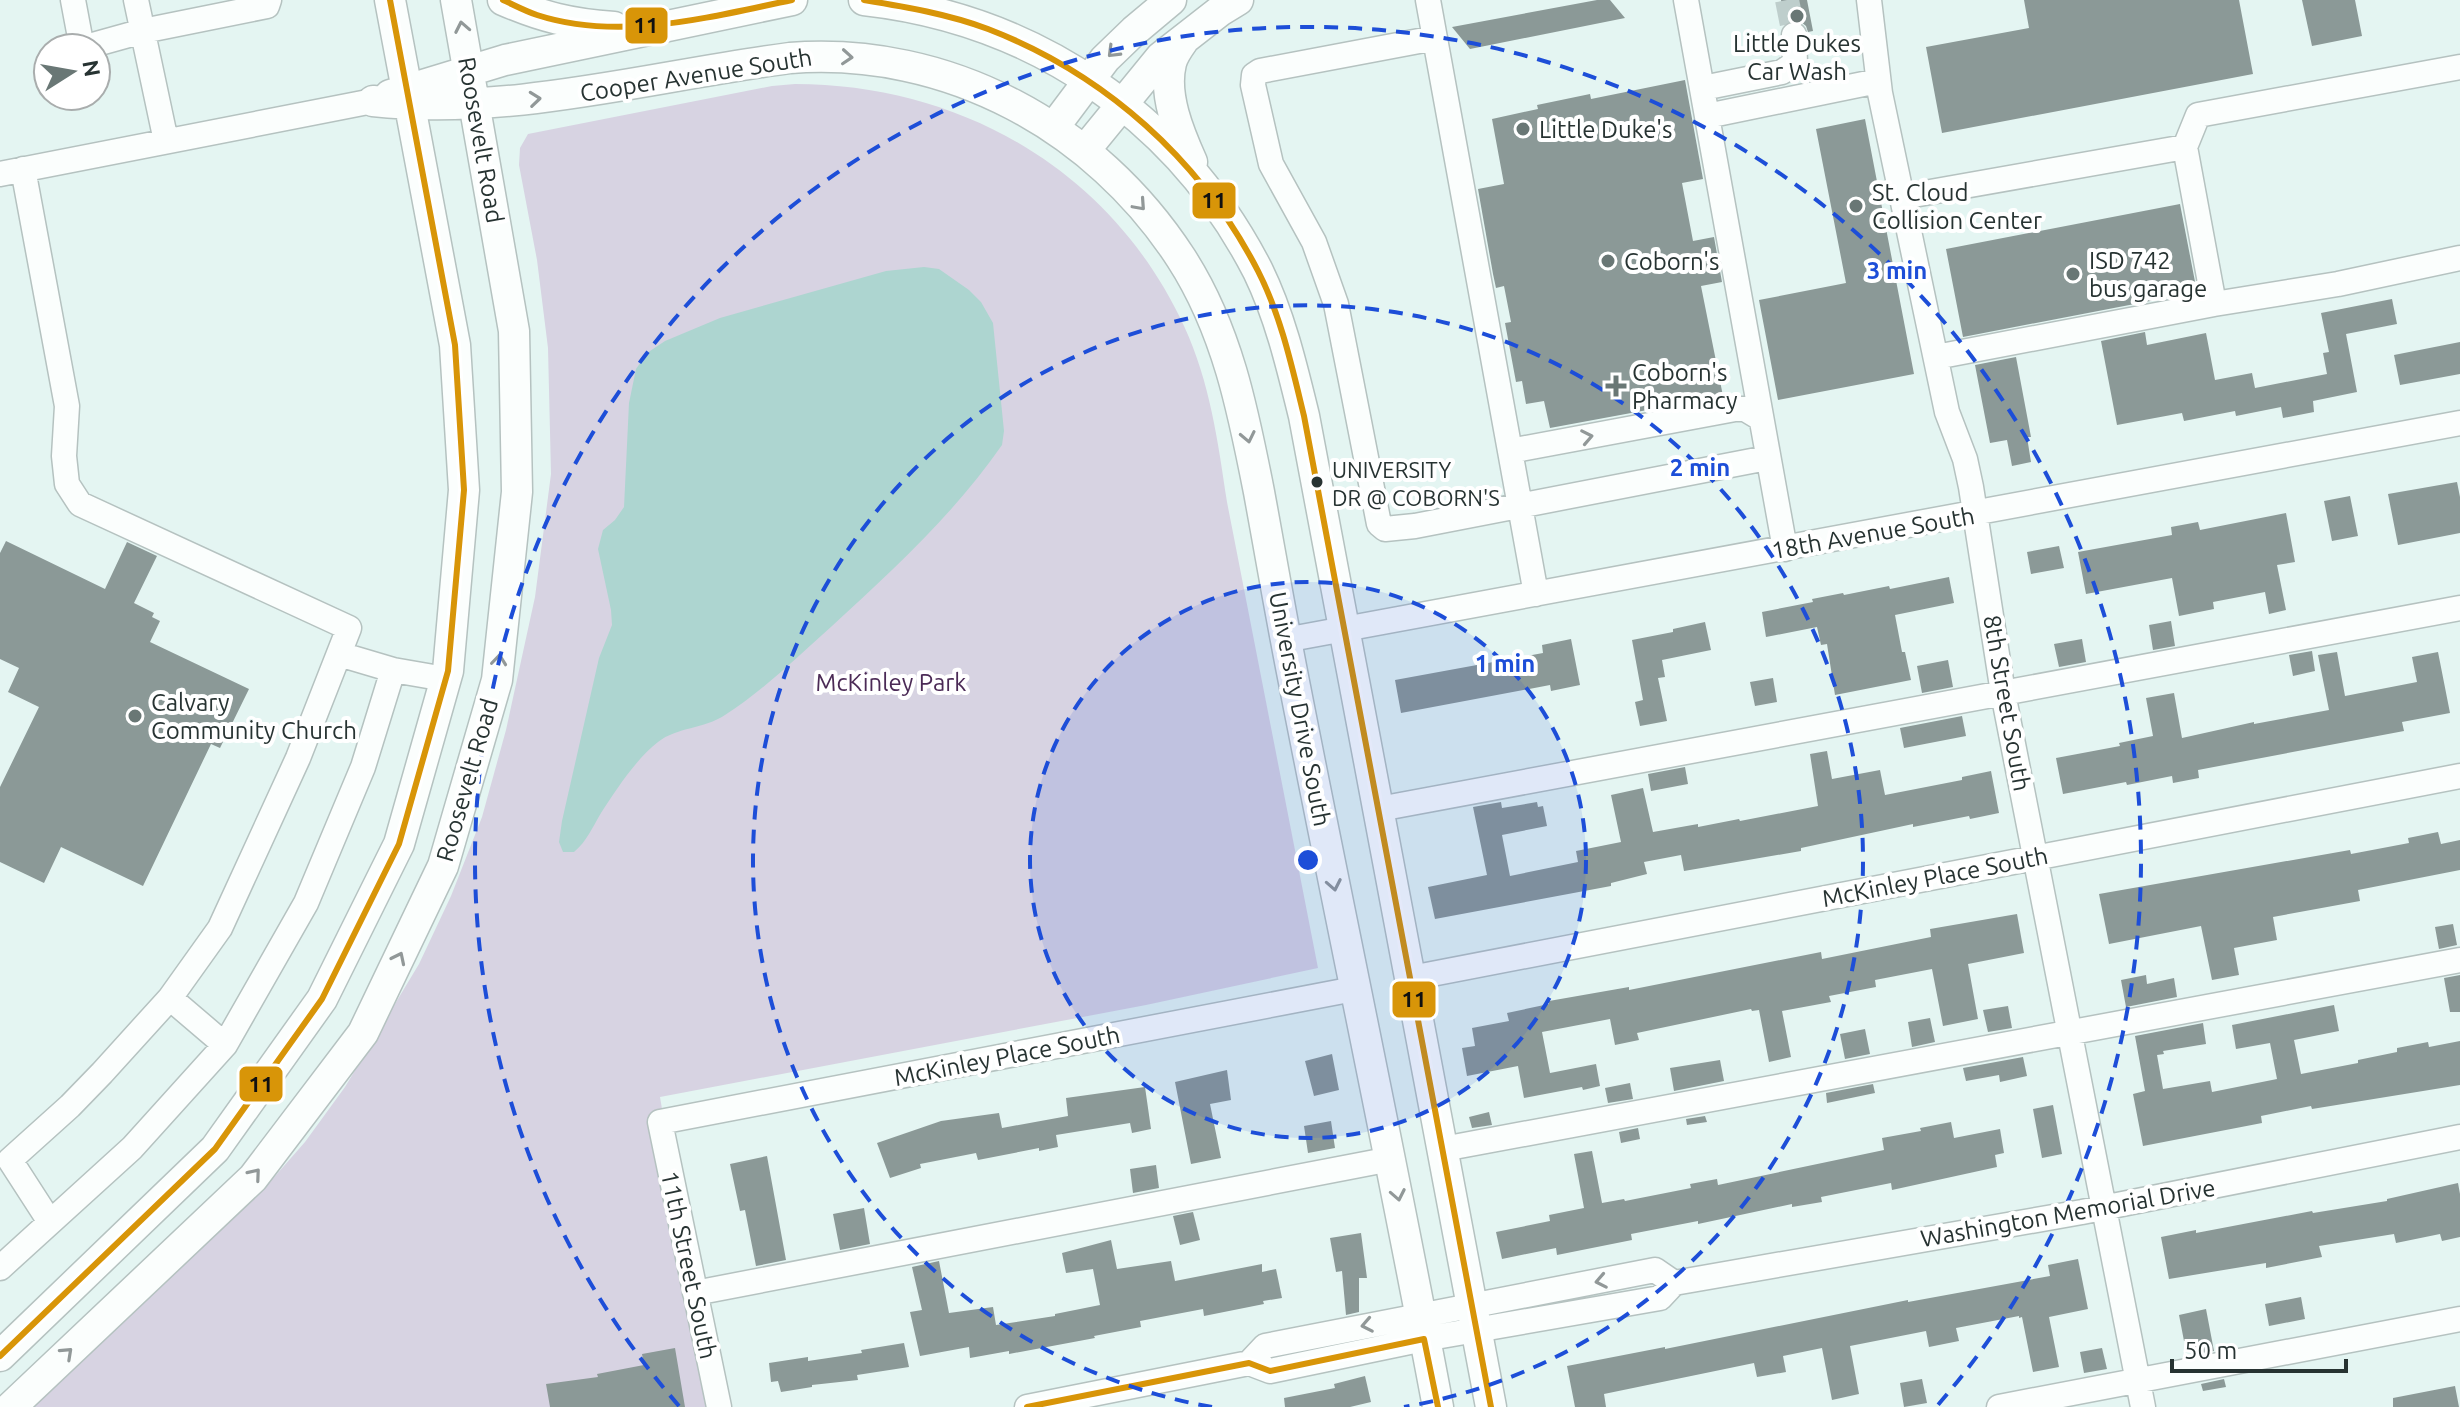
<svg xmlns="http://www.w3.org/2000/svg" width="2460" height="1407" viewBox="0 0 2460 1407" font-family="Ubuntu,sans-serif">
<rect width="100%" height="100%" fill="#e4f5f2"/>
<path fill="#d7d3e2" d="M795 84C962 84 1113 172 1184 326 1210 382 1218 442 1227 502L1318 968 1146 1005 660 1097 712 1407H31L262 1191 305 1142 345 1087 419 964 451 896 482 817 506 730 535 597 551 474 548 348 537 260 519 165 520 148 528 134 772 86Z"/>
<path fill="#add5d0" d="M924 267 939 269 969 290 981 302 993 323 1004 431 1002 445C955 513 893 570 832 626 797 657 764 690 725 715 704 729 677 727 658 742 636 759 616 790 601 813 592 828 587 841 574 852H563L559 842 562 821 599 658 612 625 611 610 598 549 603 530 615 520 624 507 629 403 636 369 647 353 665 341 720 318 886 271Z"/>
<path fill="#8b9997" d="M1597 0H1610L1625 18 1470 49 1452 27Z
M1781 0H1807L1813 31 1808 32 1806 26 1800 21 1793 20 1786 23Z
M2024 0H2239L2253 74 1942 133 1926 47 2029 28Z
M2302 0H2355L2362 36 2312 46Z
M1685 80 1703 179 1682 183 1693 241 1714 237 1722 282 1701 286 1723 396 1550 428 1544 401 1526 404 1522 381 1516 382 1505 323 1511 322 1504 286 1496 288 1493 274 1478 189 1504 184 1492 119 1538 109 1537 105 1590 94 1591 99Z
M1865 119 1914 374 1778 400 1759 300 1846 283 1816 129Z
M2180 204 2197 292 1963 337 1946 249Z
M2392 299 2397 324 2346 334 2357 392 2313 401 2314 412 2283 418 2281 407 2236 416 2235 411 2184 421 2182 413 2117 425 2101 341 2145 332 2147 345 2206 333 2215 380 2252 373 2255 388 2327 374 2323 353 2329 352 2321 313Z
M2460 342V374L2400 385 2394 355Z
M2016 357 2031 437H2027L2031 462 2012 466 2007 440 1990 443 1975 365Z
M2457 482 2460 497V533L2398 545 2388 494Z
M2350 496 2358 536 2332 541 2324 501Z
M2286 513 2295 562 2277 565 2286 610 2269 614 2265 592 2213 602 2214 609 2179 616 2172 578 2086 594 2078 552 2172 535 2171 527 2198 522 2200 530Z
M6 541 105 589 127 542 157 556 134 603 154 613 152 617 160 621 150 642 249 689 220 748 211 744 143 886 61 847 44 883 0 862V787L39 707 8 692 19 668 0 659V553Z
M2059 546 2064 568 2031 574 2027 552Z
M1949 577 1954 603 1895 615 1902 652H1905L1911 680 1835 695 1827 644 1821 645 1817 627 1766 637 1762 612 1813 602 1812 599 1843 593 1844 595 1889 586 1890 589Z
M2171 621 2175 646 2153 650 2149 625Z
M1705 622 1711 650 1662 660 1665 677 1658 678 1667 721 1640 726 1635 702 1643 700 1632 640 1673 632V629Z
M1571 639 1580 685 1551 691 1550 685 1401 713 1395 680 1543 653 1542 645Z
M2082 639 2086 662 2059 667 2054 644Z
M2312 651 2315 671 2293 676 2289 655Z
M2337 652 2345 696 2417 682 2412 657 2438 652 2450 713 2402 722 2404 731 2198 770 2199 778 2173 783 2172 776 2127 785 2126 782 2063 794 2056 758 2120 746 2119 743 2153 736 2146 698 2174 693 2182 738 2254 722V724L2329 710 2318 655Z
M1948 660 1953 687 1922 693 1917 666Z
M1773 678 1777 702 1755 706 1750 682Z
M1962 716 1966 736 1904 748 1900 728Z
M1827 751 1832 779 1880 770 1885 795 1962 780V777L1991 771 1999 813 1970 819 1969 816 1913 827V824L1801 848V851L1684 871 1681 855 1644 862 1647 874 1611 883V886L1435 919 1428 887 1487 875 1473 807 1501 802 1502 808 1537 802 1538 807 1543 806 1547 826 1502 835 1510 876 1578 862 1576 851 1621 842 1611 795 1643 788 1653 832 1698 824V827L1739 819 1740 821 1818 806 1810 754Z
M1685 767 1688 784 1651 791 1648 774Z
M2438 832 2441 844 2460 840V870L2358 890 2360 901 2273 917 2277 940 2234 948 2239 975 2212 980 2201 926 2109 944 2099 894 2350 850 2351 854 2409 843 2408 838Z
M2017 914 2024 953 1968 964 1978 1019 1943 1026 1932 969 1875 980 1876 987 1829 996 1831 1002 1782 1011 1791 1057 1769 1062 1759 1010 1752 1011 1751 1009 1637 1033 1639 1040 1615 1045 1610 1019 1542 1032 1550 1073 1596 1064 1600 1086 1583 1090 1582 1087 1524 1098 1518 1066 1467 1076 1462 1048 1475 1046 1472 1028 1509 1021 1507 1013 1549 1004V1001L1629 987V990L1821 952 1822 959 1931 937 1930 929Z
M2453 924 2457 945 2439 949 2435 927Z
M2146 975 2147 984 2174 978 2177 997 2126 1007 2121 980Z
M2460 975V1012H2450L2444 978Z
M2334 1005 2339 1031 2294 1040 2301 1074 2358 1063V1060L2397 1052V1048L2428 1042 2429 1047 2460 1041V1085L2312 1109 2311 1106 2261 1116 2262 1123 2143 1146 2133 1094 2145 1091 2135 1036 2203 1023 2206 1044 2163 1051 2164 1054 2157 1055 2163 1089 2210 1081 2212 1092 2277 1079 2270 1043 2236 1049 2232 1025Z
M2008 1006 2012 1028 1988 1032 1983 1010Z
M1930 1018 1935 1042 1912 1047 1908 1022Z
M1865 1029 1870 1054 1845 1059 1840 1034Z
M1332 1054 1339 1090 1314 1096 1305 1061Z
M2023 1057 2027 1076 2000 1082 1999 1075 1966 1081 1963 1068Z
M1720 1060 1724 1081 1674 1091 1670 1068Z
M1227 1070 1231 1100 1210 1104 1221 1158 1191 1164 1175 1082Z
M1630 1083 1633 1099 1608 1103 1605 1088Z
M1873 1084 1875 1093 1827 1103 1826 1093Z
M1145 1087 1151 1129 1132 1133 1130 1123 1056 1135 1058 1147 1039 1151V1148L978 1160 976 1153 920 1164 921 1168 890 1178 877 1143 941 1121 999 1113 1002 1128 1068 1116 1066 1098Z
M2053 1105 2062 1154 2042 1158 2033 1109Z
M1489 1112 1492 1125 1472 1128 1469 1117Z
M1705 1116 1707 1122 1687 1125 1686 1119Z
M1331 1121 1335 1148 1308 1153 1304 1126Z
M1951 1122 1954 1138 2000 1129 2004 1153 1995 1155 1997 1167 1892 1190 1891 1183 1821 1197 1822 1202 1792 1207V1204L1698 1224V1221L1631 1234 1632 1240 1557 1255 1556 1248 1502 1259 1496 1232 1550 1221 1549 1215 1584 1208 1574 1154 1592 1151 1602 1203 1624 1199 1625 1201 1691 1188 1690 1184 1717 1179 1718 1185 1884 1150 1882 1138 1921 1131 1920 1128Z
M1638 1128 1640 1139 1621 1143 1619 1132Z
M767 1156 786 1260 756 1266 745 1210 740 1211 730 1164Z
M1156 1165 1159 1188 1133 1193 1130 1169Z
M2458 1183 2460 1194V1237L2442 1241 2440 1234 2396 1243 2394 1234 2319 1246 2322 1257 2266 1268V1263L2169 1279 2161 1237 2196 1230V1233L2312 1211 2313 1213 2387 1201V1199Z
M864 1208 870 1244 840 1250 833 1214Z
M1193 1212 1200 1240 1180 1245 1173 1216Z
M1361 1233 1367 1278H1359V1312L1346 1315 1342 1271 1336 1272 1330 1238Z
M1111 1240 1117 1269 1171 1261 1175 1281 1262 1264V1272L1276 1269 1282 1298 1263 1301 1264 1304 1204 1316 1203 1309 1140 1321 1141 1327 1094 1336 1095 1338 1009 1354V1351L970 1358 969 1347 920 1356 910 1312 922 1310 912 1267 939 1261 949 1313 993 1307 996 1325 1055 1316V1314L1100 1305 1093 1269 1066 1273 1062 1253Z
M2078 1259 2088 1309 2049 1317 2059 1367 2033 1372 2022 1317 2019 1318V1316L1956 1328 1959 1341 1929 1347 1926 1331 1850 1346 1859 1394 1832 1400 1822 1348 1783 1356 1786 1372 1757 1377 1754 1363 1604 1394 1606 1407H1575L1567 1366 1665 1347V1349L1908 1300V1302L2050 1276 2048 1265Z
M2301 1297 2305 1319 2269 1326 2265 1304Z
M2206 1309 2214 1351 2196 1354 2193 1339 2184 1341 2179 1315Z
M904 1343 909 1367 857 1375 858 1380 812 1385V1387L781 1392 778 1381 771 1382 769 1363 808 1357V1361L862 1353 861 1350Z
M675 1348 685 1407H550L546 1384 598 1377 597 1374 644 1365 642 1354Z
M2102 1348 2107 1369 2084 1373 2080 1352Z
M1365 1376 1371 1402 1350 1407H1285L1284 1398 1335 1388 1334 1384Z
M1922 1379 1927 1403 1904 1407 1900 1383Z
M2224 1379 2226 1387 2203 1391 2201 1384Z
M2455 1386 2459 1407H2393V1398Z"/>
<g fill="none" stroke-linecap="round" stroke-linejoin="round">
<path stroke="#bececc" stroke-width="24" stroke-dasharray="24 12" stroke-linecap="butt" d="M1787 0 1794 35"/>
<g stroke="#b5c2c0" stroke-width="27">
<path id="minor" d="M73 0 82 48 143 31 267 6 269 0
M136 0 166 141
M1428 0 1536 594
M1686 0 1785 549
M1869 0 1880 93 1947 412 1965 459 1971 487 2003 693 2143 1407
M1435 38 1260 71 1254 75 1253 85 1271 164 1314 242 1336 304 1379 524 1385 529 1415 526 1767 458
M1703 88 1782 72 1795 63 1794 35
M1707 116 1878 81
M2185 147 2198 115 2460 67
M23 169 67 406 64 456 67 484 80 504 349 628 298 758 220 928 170 998 102 1073 70 1106 10 1160 50 1222
M0 174 373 101
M1902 197 2185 147 2214 304 1936 357
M2214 304 2338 284 2460 258
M1510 451 1735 409H1745L1760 418
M1285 640 2460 423
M339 654 393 670
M1379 809 2460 608
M1411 978 2460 776
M170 998 225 1045
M1443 1149 2460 960
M0 1268 132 1148 225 1045 306 903 363 767 393 670 445 679
M695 1293 1391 1159
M1249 1363 1265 1346 1655 1270 1674 1283
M719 1407 660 1122 1354 989
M1027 1407 1249 1363 1270 1371 1424 1339 1660 1298 1674 1283 2082 1212 2460 1137
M1999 1407 2460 1319"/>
</g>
<g stroke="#b5c2c0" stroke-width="33">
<path id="major" d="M503 0C542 17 571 24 614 27
M864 0C1035 19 1179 117 1258 271 1280 316 1292 367 1304 416L1491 1407
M1183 41C1178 48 1173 55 1171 63 1163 95 1179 133 1192 162
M390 95 505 60 792 0
M373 101C514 116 651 76 790 58 948 46 1096 127 1181 258 1227 329 1243 410 1259 492 1271 557 1282 622 1295 687 1342 927 1393 1166 1438 1407
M1054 127 1105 59 1134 31 1171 0
M1085 150 1161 57 1220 11 1238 0
M0 1356 215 1149 322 999 399 844 448 671 464 490 455 345 390 0
M11 1407 253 1178 363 1033 443 866 497 680 517 492 514 331 456 0"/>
</g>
<use href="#minor" stroke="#fbfefd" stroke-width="24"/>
<use href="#major" stroke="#fbfefd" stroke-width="30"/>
<g stroke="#fff" stroke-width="12">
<path id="bus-1" d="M503 0C514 5 525 11 537 15 620 42 709 17 792 0
M864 0C906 7 948 14 988 29 1105 74 1201 160 1258 271 1281 316 1292 367 1304 416L1491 1407
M0 1356 215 1149 322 999 399 844 448 671 464 490 455 345 390 0
M1027 1407 1249 1363 1270 1371 1424 1339 1438 1407"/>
</g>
<use href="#bus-1" stroke="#d89508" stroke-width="6"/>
</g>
<defs><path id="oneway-chevron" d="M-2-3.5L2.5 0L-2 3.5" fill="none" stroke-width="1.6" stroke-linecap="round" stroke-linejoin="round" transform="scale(2)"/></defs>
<g stroke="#919898">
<use href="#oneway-chevron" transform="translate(462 27) rotate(-101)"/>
<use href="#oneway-chevron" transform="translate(1113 52) rotate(135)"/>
<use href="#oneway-chevron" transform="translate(847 57) rotate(4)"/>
<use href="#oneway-chevron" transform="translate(535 99) rotate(-6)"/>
<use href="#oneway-chevron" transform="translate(1140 205) rotate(48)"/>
<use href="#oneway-chevron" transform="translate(1248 437) rotate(78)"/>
<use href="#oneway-chevron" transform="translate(1587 437) rotate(-11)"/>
<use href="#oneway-chevron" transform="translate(499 660) rotate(-84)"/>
<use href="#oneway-chevron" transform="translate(1334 885) rotate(79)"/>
<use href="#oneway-chevron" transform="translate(399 958) rotate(-64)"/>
<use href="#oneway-chevron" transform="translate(255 1174) rotate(-50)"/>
<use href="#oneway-chevron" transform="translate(1398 1195) rotate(79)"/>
<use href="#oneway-chevron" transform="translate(1601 1281) rotate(169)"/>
<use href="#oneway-chevron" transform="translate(1367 1325) rotate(169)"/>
<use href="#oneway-chevron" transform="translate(67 1353) rotate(-43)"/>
</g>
<circle cx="1308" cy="860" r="278" fill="#1d4ed8" fill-opacity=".12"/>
<g fill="none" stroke="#1d4ed8" stroke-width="4" stroke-dasharray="14 10">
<circle cx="1308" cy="860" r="278"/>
<path d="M1212 1407A555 555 0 1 1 1404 1407"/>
<path d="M679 1406A833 833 0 1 1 1937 1406"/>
</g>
<g fill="#697775" stroke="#fff" stroke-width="3">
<circle cx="1797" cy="16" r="8"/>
<circle cx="1523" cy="129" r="8"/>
<circle cx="1856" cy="206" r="8"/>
<circle cx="1608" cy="261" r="8"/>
<circle cx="2073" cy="274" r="8"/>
<path d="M1612 374h8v8h8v8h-8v8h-8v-8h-8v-8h8z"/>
<circle cx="135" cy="716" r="8"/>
</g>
<circle fill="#273332" stroke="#fff" stroke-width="3" cx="1317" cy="482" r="7"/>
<g text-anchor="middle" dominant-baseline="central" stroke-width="8" stroke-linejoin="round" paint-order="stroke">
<g font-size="22" fill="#273332" stroke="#fff" text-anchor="start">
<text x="1332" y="469">UNIVERSITY<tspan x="1332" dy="28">DR @ COBORN'S</tspan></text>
</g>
<g font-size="24" fill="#273332" stroke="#fff" text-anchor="start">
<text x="1797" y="43" text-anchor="middle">Little Dukes<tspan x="1797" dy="28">Car Wash</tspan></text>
<text x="1539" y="129">Little Duke's</text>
<text x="1872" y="192">St. Cloud<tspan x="1872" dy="28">Collision Center</tspan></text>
<text x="2089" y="260">ISD 742<tspan x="2089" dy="28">bus garage</tspan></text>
<text x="1624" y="261">Coborn's</text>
<text x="1632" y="372">Coborn's<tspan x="1632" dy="28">Pharmacy</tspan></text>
<text x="151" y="702">Calvary<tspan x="151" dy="28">Community Church</tspan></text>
</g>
<g font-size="24" fill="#273332" stroke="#fff">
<text transform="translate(696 75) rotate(-9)">Cooper Avenue South</text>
<text transform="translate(481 140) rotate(80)">Roosevelt Road</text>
<text transform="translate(1873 533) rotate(-10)">18th Avenue South</text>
<text transform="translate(2007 703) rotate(80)">8th Street South</text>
<text transform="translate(1300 709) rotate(79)">University Drive South</text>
<text transform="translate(467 780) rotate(-74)">Roosevelt Road</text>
<text transform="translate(1935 877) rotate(-11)">McKinley Place South</text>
<text transform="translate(1007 1056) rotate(-11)">McKinley Place South</text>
<text transform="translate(2068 1213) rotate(-10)">Washington Memorial Drive</text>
<text transform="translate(689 1265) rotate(78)">11th Street South</text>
</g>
<g font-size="24" fill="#4b2a56" stroke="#fff">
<text x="891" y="682">McKinley Park</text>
</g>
</g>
<circle cx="1308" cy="860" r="12" fill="#1d4ed8" stroke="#fff" stroke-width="4"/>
<g font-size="24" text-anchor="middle" font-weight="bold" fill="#1d4ed8" stroke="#fff" stroke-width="8" stroke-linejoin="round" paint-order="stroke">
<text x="1897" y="279">3 min</text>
<text x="1700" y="476">2 min</text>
<text x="1505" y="672">1 min</text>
</g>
<g stroke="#fff" stroke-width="3">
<rect x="624" y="6" width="45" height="39" rx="8" fill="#d89508"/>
<rect x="1191" y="181" width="46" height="39" rx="8" fill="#d89508"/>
<rect x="1391" y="980" width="46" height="39" rx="8" fill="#d89508"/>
<rect x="238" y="1065" width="46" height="38" rx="8" fill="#d89508"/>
</g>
<g font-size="22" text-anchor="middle" font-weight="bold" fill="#111">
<text x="646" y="33">11</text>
<text x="1214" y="208">11</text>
<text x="1414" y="1007">11</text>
<text x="261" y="1092">11</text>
</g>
<g transform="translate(72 72) rotate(79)"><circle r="38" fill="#ffffff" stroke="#a9adad" stroke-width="2"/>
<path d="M0-6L14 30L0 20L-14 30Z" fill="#697775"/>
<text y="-12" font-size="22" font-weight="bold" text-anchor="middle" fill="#273332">N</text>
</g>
<path d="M2172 1359v12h174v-12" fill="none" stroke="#273332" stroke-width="4"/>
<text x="2184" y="1359" font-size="24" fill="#273332" stroke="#ffffff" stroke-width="6" paint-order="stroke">50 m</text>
</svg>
